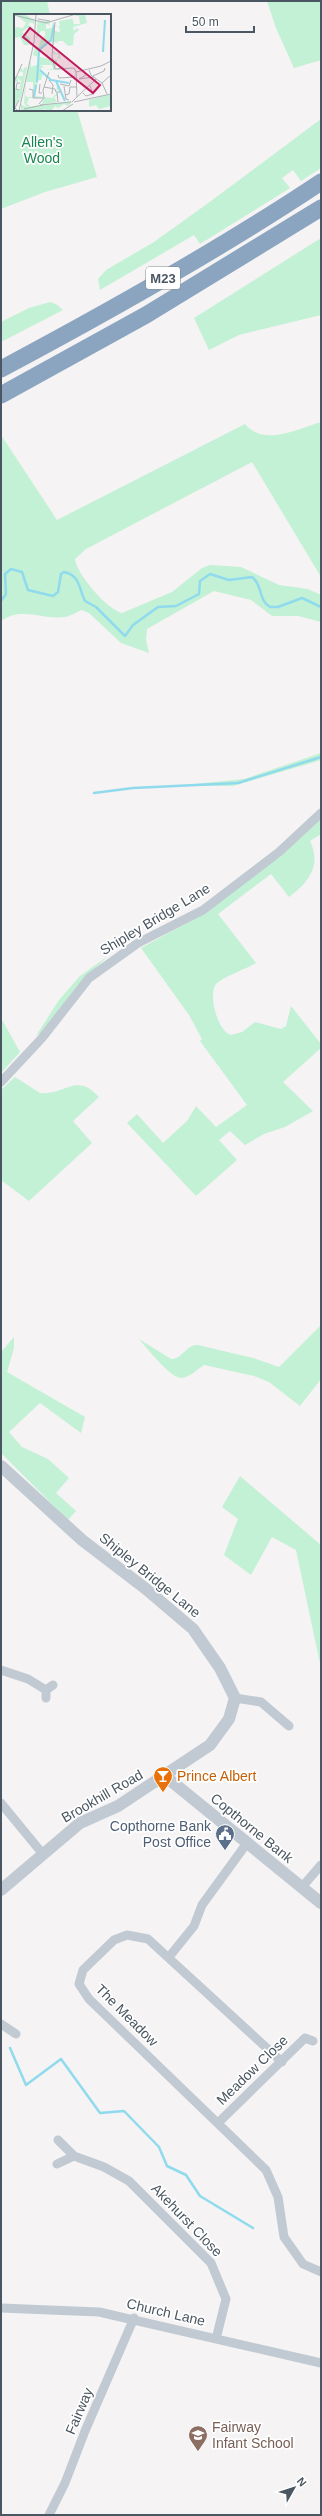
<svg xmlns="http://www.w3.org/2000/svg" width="322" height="2516" viewBox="0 0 322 2516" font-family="Helvetica,sans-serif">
<rect width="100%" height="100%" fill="#f5f3f3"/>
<path fill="#c3f1d5" d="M1 1H47L50 15H15V110H77L97 177 45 192 1 209Z
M267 1H321V60L294 68 276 28Z
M321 119V168L301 181 293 170 282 178 290 188 200 244 194 235 100 290 98 279 106 270 154 242 211 201Z
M321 238V315L239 335 209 350 194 318Z
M50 302 56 304 63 310 1 342V322L29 308Z
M321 422V577L252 462 86 549 75 559C77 575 107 609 122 613L172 592 202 568 210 565 241 567 279 585 308 589 321 595V622L298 616H272L251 600 214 591 147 629 146 640 149 653 121 643 89 613 82 610C76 612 71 616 65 617 43 620 21 606 1 621V435L57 520 245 424C264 447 297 429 321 422Z
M321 753V760L315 762 233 786H174L244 779Z
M321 818V834L310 841C322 866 308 883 289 897L271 874 218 914 256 963C246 969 225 976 217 983 207 992 217 1031 231 1035L242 1032 255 1022 281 1029 286 1026 291 1006 321 1044V1048L283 1082 313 1111 285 1127 264 1134 245 1145 230 1131 219 1140 237 1160 196 1196 127 1123 137 1114 163 1143 187 1121 196 1106 216 1127 247 1105 200 1041 202 1039 189 1015 141 948 198 917Z
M108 956 78 985 42 1032 36 1036 59 1000 80 976Z
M1 1018 20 1052 1 1073Z
M15 1077 40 1093C66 1095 76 1072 99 1097L73 1121 92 1143 29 1201 1 1180V1090Z
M321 1325V1379L300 1406 269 1382 254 1376 204 1365C198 1369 190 1377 182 1378 171 1379 147 1348 139 1339L171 1359C183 1359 186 1344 198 1345L253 1358 279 1367Z
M14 1337V1348L7 1372 85 1417 81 1433 40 1403 9 1432 22 1447 48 1459 69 1478 56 1493 76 1511 68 1520 1 1453V1352Z
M240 1476 321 1545V1668L296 1550 272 1537 251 1575 224 1555 238 1519 222 1507Z"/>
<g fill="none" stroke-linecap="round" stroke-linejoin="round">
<path stroke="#90daee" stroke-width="2.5" d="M1 601 6 594 5 574 11 569 22 572 28 590 53 596 58 592 61 574 64 572C80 575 79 589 85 601L96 607 125 636 133 625 158 607 176 606 199 594 200 581 210 574 229 580 252 577C263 585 258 600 270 607H278L302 598 321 607
M94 793 133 788 238 783 321 757
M10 2048 26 2085 61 2059 100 2113 124 2111 159 2147 167 2166 186 2175 200 2196 253 2228"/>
<path stroke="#c1cad2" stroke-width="9" d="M1 1082 42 1038 89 978 138 943 203 910 279 852 321 813
M1 1670 28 1679 46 1690
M46 1698V1690L53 1685
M235 1698 261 1702 289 1726
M1 1803 42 1853
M302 1887 321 1865
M169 1957 194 1926 202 1905 247 1843
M1 2024 16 2034
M282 2062 148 1939 127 1935 114 1940 83 1970 79 1984 89 1999 266 2170 278 2197 284 2237 303 2264 321 2272
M219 2122 305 2038 313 2041
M58 2140 74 2156 104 2167 129 2181 211 2263 226 2299 216 2339
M57 2164 74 2156
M1 2308 99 2312 321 2363
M49 2515 65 2483 85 2431 134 2318"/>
<path stroke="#c1cad2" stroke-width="12" d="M1 1466 82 1540 146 1589 193 1629 220 1668 235 1698 229 1719 210 1745 118 1806 80 1823 1 1890
M165 1776 321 1903"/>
<path stroke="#8ba5c1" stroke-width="17" d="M1 369C110 311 219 250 321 182
M1 395 146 315 321 208"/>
</g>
<defs>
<g id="bar-pin" transform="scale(1)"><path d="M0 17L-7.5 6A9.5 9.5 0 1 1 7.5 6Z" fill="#e8710a" stroke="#fff"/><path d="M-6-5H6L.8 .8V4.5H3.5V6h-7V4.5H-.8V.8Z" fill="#fff"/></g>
<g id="civic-pin" transform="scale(1)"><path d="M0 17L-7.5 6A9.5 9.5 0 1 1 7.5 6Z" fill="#5c6f8a" stroke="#fff"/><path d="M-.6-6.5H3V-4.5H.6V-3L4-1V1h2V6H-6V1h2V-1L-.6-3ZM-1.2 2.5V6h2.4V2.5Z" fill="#fff"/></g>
<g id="school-pin" transform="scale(1)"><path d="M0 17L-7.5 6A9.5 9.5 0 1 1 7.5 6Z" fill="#8d6e63" stroke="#fff"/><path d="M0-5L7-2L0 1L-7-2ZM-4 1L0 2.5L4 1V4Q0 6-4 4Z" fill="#fff"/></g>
</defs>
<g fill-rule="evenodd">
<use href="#bar-pin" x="163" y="1776"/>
<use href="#civic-pin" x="225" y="1834"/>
<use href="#school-pin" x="198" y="2435"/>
</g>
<g text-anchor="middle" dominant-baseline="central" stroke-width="3.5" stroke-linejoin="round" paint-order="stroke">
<rect fill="#fff" stroke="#808990" stroke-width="1" x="146" y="267" width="34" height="22" rx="3"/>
<g font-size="13" font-weight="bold" fill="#4a5661">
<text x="163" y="278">M23</text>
</g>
<g font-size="14" fill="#17864f" stroke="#fff">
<text x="42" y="142">Allen's<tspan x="42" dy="16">Wood</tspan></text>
</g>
<g font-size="14" fill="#4a5661" stroke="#fff">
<text transform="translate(155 919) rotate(-31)">Shipley Bridge Lane</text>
<text transform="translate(150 1575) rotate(39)">Shipley Bridge Lane</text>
<text transform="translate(102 1796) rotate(-30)">Brookhill Road</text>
<text transform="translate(252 1828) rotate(39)">Copthorne Bank</text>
<text transform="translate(127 2015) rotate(45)">The Meadow</text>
<text transform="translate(252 2070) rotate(-44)">Meadow Close</text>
<text transform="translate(187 2220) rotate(46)">Akehurst Close</text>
<text transform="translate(166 2312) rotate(13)">Church Lane</text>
<text transform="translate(79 2411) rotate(-67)">Fairway</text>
</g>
<g font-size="14" fill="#c56008" stroke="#fff" text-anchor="start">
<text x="177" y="1776">Prince Albert</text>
</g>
<g font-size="14" fill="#4e5e75" stroke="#fff" text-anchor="end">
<text x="211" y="1826">Copthorne Bank<tspan x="211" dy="16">Post Office</tspan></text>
</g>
<g font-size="14" fill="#785e54" stroke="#fff" text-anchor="start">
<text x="212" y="2427">Fairway<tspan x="212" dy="16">Infant School</tspan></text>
</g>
</g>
<g transform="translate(14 14)">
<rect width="97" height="97" fill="#f5f3f3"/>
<path d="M1 0H10L21 6 20 10 16 8 14 11 19 14 18 16 13 14 8 18 16 24 15 31H10L6 23 0 24V15L2 13 9 14 12 9ZM63 0H71L73 9 59 13 60 17 63 14 65 16 60 20 59 31 54 32 49 27H43L44 29 39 28V32H44H39V37L43 40 45 38 47 44 43 45 45 41 39 40 38 30 35 36 38 29 36 28 26 37 25 43 43 46V49L40 50 42 51V55L50 52 49 55H53L40 56 32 55H39L38 51H26L30 53 27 54V56L33 62V65L29 60 27 66H24L21 82 38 84 42 80 43 70 47 77 43 76V82L40 83 43 88 31 90H28L30 84H15L13 90 18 93H13L10 89 13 61 17 46V53L25 50 24 43 19 41 21 33H25L26 26 31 22V17H27L22 25 24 2V7H35L36 11 32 10V15L38 14 39 9 37 8 41 9 40 17 46 18 45 13H41L46 12 45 7 57 5 58 3 60 10H66L65 2H61ZM12 68H19V83H13L10 80ZM11 53H13L6 89 5 84 0 97V74L5 76 7 67 4 64V68H0L3 64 0 65V62H9V58L4 57 8 54 9 57ZM97 80V92L85 95 82 91 75 93V86ZM59 87 54 92 50 90 44 94 41 92 37 97 30 95 29 97H7V90L12 93Z" fill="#c3f1d5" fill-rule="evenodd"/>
<path fill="none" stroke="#90daee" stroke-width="2" d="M89 38 91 6M26 56 37 66 55 69M42 67 51 87M23 68 25 36 37 26 40 11M20 83 22 71"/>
<path fill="none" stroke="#b1b4b9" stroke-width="1" d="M0 1 32 9 62 0M24 5 36 7M41 55 38 42 41 8M41 55 60 54 62 58M75 56 77 61 88 69 93 80M62 58 87 52 97 47M44 61 45 64 61 63M72 61 65 65 80 63M79 62 90 57 91 54M35 66 39 71 38 80M0 68 8 50M88 69 97 61M26 70 25 79H28M46 70 55 72 57 66M50 72 52 85 55 86M30 73 41 75 42 78M15 75 19 76V84H29M5 76 2 75 3 69H6M69 79 72 82 79 80 76 72M51 81 55 80 56 73H63M63 83 82 65M44 88 43 78H46M58 88 63 83 62 58M60 88 97 80M25 90 30 84 29 76 35 58M26 91 57 88M10 95 29 91M4 97 1 94 5 86M5 97 20 28 22 0M48 97 59 90"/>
<path fill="#c2185b" fill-opacity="0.15" stroke="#c2185b" stroke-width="2" d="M16 14 86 71 79 79 9 23Z"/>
<rect width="97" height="97" fill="none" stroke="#4a5661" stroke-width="2"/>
</g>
<rect width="322" height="2516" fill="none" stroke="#4a5661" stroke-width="4"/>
<g transform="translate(294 2488) rotate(51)" stroke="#ffffff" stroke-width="3" paint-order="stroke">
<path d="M0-3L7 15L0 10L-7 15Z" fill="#4a5661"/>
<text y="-6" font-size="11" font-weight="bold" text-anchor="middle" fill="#4a5661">N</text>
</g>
<path d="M186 26v6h68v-6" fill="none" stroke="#4a5661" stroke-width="2"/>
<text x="192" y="26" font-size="12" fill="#4a5661" stroke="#ffffff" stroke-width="3" paint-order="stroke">50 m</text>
</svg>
